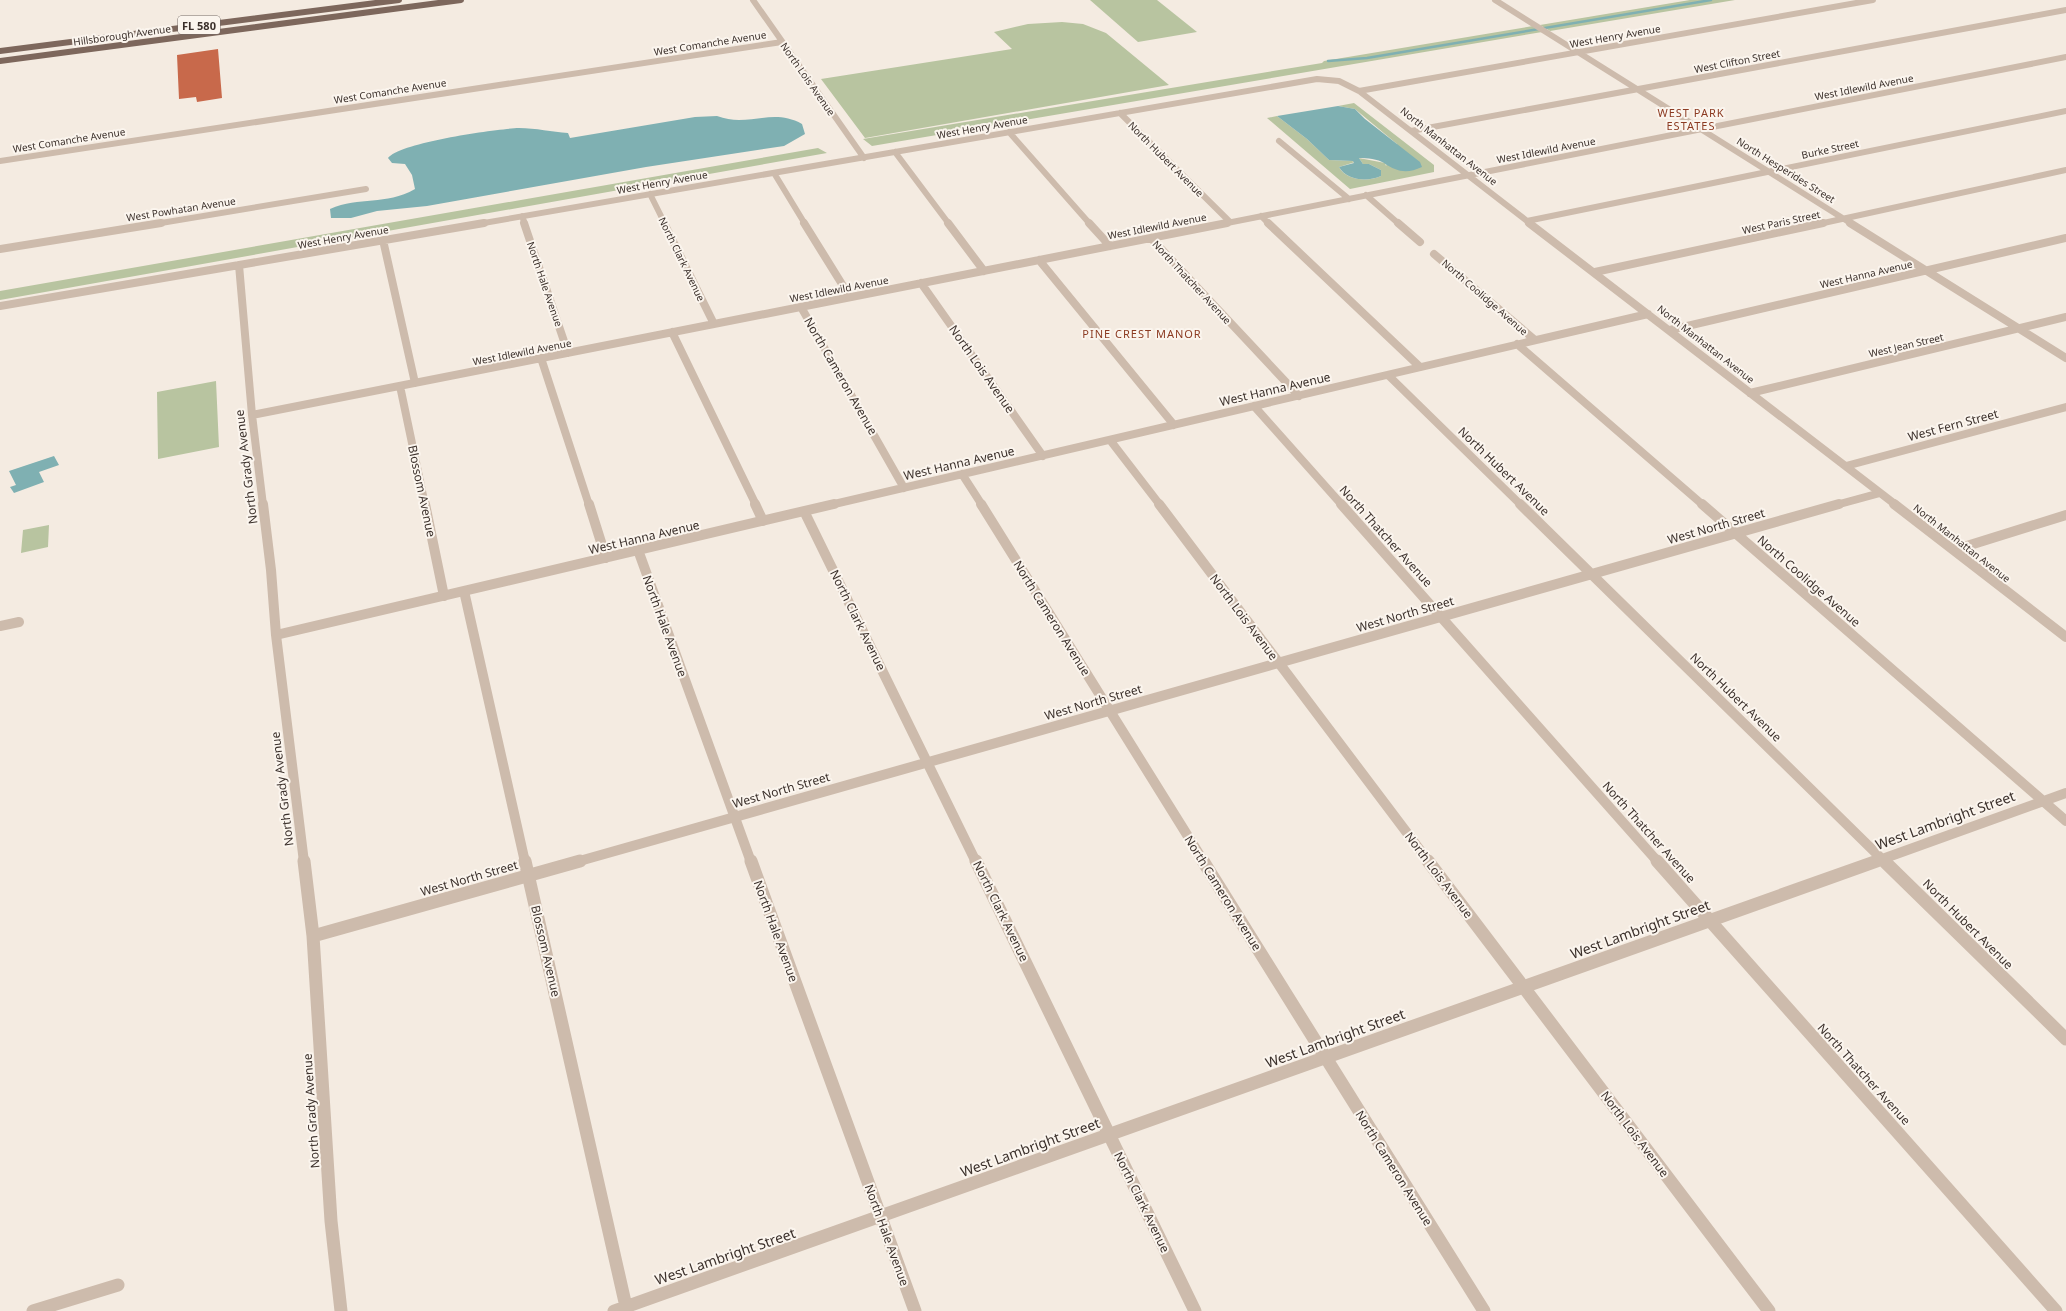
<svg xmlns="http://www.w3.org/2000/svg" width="2066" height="1311" viewBox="0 0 2066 1311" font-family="'Noto Sans',sans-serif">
<rect width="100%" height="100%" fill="#f4ebe1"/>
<path fill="#b8c4a0" d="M1090 0H1157L1197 32 1138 42Z
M1690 0H1735L1550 31 1540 25Z
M1062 22 1083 24 1106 33 1169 85 865 138 821 79 1012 49 994 32 1028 24Z
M1533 26 1542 32 872 146 863 139 1322 63 1324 61Z
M1354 103 1434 165V172L1350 189 1267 118 1277 116 1307 139 1329 160 1352 161 1355 162 1339 167C1346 181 1369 182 1381 176V170L1369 164H1363L1359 158 1385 163 1386 166 1397 144 1355 109 1338 106Z
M818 148 827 153 0 300V291Z
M216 381 219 447 158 459 157 392Z
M49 525 48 547 21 553 23 530Z"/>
<path fill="#7fb0b2" d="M1338 106 1355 109 1365 119 1420 162 1422 167C1407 174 1397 172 1384 163 1378 159 1367 158 1359 158L1363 164H1369L1381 170V176C1368 182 1347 181 1339 167L1354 163 1353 161 1329 160 1307 139 1277 116Z
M717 116C748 128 772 107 802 124L805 134 784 146 646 167 427 206 377 211 351 218H331L330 209C360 196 385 206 415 189L412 175 405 164 392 163 388 158C401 142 496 129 519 128 536 128 552 132 568 133L570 138 695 117Z
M54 456 59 465 39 472 44 482 14 493 10 487 16 485 9 471Z"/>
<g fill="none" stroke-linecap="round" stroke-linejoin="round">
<path stroke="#7fb0b2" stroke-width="2.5" d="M1328 61 1367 58 1711 0"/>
</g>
<path fill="#c8694b" d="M218 49 222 98 197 102 196 97 179 99 177 55Z"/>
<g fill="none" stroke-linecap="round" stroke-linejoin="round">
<path stroke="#cdbbac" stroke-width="6" d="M753 0 864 158
M1495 0 1852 224
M1359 91 1873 0
M1120 113 1230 222
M1411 131 2066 10
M1009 132 1090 224
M1279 141 1349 199
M895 152 949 224
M0 161 782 42
M774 173 805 224
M650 194 665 224
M1366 195 1399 224
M522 216 525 224
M1261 216 1269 224
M1527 221 2066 111
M155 224 366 189
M478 224 1317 79 1339 81 1359 91 1531 224
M1222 224 2066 57
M1819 224 2066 170"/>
<path stroke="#cdbbac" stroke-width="8" d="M524 223 568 353
M664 223 714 324
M804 223 850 297
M948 223 984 271
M1089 223 1110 246
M1268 223 1420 367
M1398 223 1420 242
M1529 223 1896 505
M1850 223 2066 358
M1151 238 1299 396
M383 240 415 383
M0 249 161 223
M1434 254 1535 340
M1039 260 1174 425
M239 265 252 415 263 505
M1595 272 1823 223
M921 283 1043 456
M0 306 484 223
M801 307 904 488
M1670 330 2066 238
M672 332 756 505
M1517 344 1703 505
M541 358 589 505
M1388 375 1521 505
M400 386 425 505
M1750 393 2066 317
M1254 406 1342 505
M252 415 1227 223
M1110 440 1160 505
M1846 466 2066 407
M962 474 982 505
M830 505 1648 314
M1836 505 1880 493"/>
<path stroke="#cdbbac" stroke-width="10" d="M263 504 271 570 276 635 304 862
M425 504 444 596
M589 504 606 558
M755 504 763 521
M981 504 1204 862
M1159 504 1429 862
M1341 504 1658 862
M1520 504 1885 862
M1702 504 2066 821
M1894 504 2066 637
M804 511 976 862
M638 550 751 862
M1954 550 2066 515
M464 591 525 862
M0 626 19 622
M276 635 834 504
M576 862 1839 504
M1874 862 2066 793"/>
<path stroke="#cdbbac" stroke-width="13" d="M304 861 313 936 331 1221 341 1311
M525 861 627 1311
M751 861 915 1311
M976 861 1195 1311
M1203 861 1484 1311
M1428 861 1769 1311
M1657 861 2056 1311
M1884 861 2066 1039
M313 936 580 861
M33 1311 118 1285
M614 1311 1877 861"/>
<path stroke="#7d675c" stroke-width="6" d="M0 51 399 0
M0 61 461 0"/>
</g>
<g text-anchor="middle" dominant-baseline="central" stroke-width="4" stroke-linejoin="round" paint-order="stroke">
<g font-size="10" fill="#3b302b" stroke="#fbf5ee">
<text transform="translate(122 35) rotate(-8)">Hillsborough Avenue</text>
<text transform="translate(1615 36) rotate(-10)">West Henry Avenue</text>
<text transform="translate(710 43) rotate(-9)">West Comanche Avenue</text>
<text transform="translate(1737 61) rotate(-11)">West Clifton Street</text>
<text transform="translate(808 79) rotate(55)">North Lois Avenue</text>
<text transform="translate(1864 87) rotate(-11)">West Idlewild Avenue</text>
<text transform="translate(390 91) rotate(-9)">West Comanche Avenue</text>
<text transform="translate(982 127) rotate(-10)">West Henry Avenue</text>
<text transform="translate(69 140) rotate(-9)">West Comanche Avenue</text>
<text transform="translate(1449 146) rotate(38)">North Manhattan Avenue</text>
<text transform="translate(1830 149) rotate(-12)">Burke Street</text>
<text transform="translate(1546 150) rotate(-11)">West Idlewild Avenue</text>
<text transform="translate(1166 159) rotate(45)">North Hubert Avenue</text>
<text transform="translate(1786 170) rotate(32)">North Hesperides Street</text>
<text transform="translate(662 182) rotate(-10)">West Henry Avenue</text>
<text transform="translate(181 209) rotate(-9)">West Powhatan Avenue</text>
<text transform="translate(1781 222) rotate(-12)">West Paris Street</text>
<text transform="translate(1157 226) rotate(-11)">West Idlewild Avenue</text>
<text transform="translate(343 237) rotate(-10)">West Henry Avenue</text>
<text transform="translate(682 259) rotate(64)">North Clark Avenue</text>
<text transform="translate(1866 274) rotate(-13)">West Hanna Avenue</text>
<text transform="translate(1192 282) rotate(47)">North Thatcher Avenue</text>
<text transform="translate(545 284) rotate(71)">North Hale Avenue</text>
<text transform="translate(839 289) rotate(-11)">West Idlewild Avenue</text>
<text transform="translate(1485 297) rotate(41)">North Coolidge Avenue</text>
<text transform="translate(1706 344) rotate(38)">North Manhattan Avenue</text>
<text transform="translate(1906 345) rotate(-13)">West Jean Street</text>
<text transform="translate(522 352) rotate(-11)">West Idlewild Avenue</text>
<text transform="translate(1962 543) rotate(38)">North Manhattan Avenue</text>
</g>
<rect fill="#fbf5ee" stroke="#756b66" stroke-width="1" x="178" y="16" width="42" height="18" rx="3"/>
<g font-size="11" font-weight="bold" fill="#3b302b">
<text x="199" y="25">FL 580</text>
</g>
<g font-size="11" letter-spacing="1" fill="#8c3b22" stroke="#fbf5ee">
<text x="1691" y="112">WEST PARK<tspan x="1691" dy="13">ESTATES</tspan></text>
<text x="1142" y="333">PINE CREST MANOR</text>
</g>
<g font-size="12" fill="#3b302b" stroke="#fbf5ee">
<text transform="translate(982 369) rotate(55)">North Lois Avenue</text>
<text transform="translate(841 376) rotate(60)">North Cameron Avenue</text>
<text transform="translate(1275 389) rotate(-13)">West Hanna Avenue</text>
<text transform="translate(1953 425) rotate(-15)">West Fern Street</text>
<text transform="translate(959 463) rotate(-13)">West Hanna Avenue</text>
<text transform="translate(246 467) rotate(-97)">North Grady Avenue</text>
<text transform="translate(1504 471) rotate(44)">North Hubert Avenue</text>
<text transform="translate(422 491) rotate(78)">Blossom Avenue</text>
<text transform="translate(1716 526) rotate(-16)">West North Street</text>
<text transform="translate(1386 536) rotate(48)">North Thatcher Avenue</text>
<text transform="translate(644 537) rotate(-13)">West Hanna Avenue</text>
<text transform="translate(1809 581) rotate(41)">North Coolidge Avenue</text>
<text transform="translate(1405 614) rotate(-16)">West North Street</text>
<text transform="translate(1244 617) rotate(53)">North Lois Avenue</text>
<text transform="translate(1052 618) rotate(58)">North Cameron Avenue</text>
<text transform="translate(858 620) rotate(64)">North Clark Avenue</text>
<text transform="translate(665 626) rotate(70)">North Hale Avenue</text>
<text transform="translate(1736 697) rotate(44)">North Hubert Avenue</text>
<text transform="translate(1093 702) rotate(-16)">West North Street</text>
<text transform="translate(282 789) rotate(-97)">North Grady Avenue</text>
<text transform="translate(781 790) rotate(-16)">West North Street</text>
<text transform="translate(1649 832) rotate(48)">North Thatcher Avenue</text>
<text transform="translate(1439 875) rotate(53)">North Lois Avenue</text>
<text transform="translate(469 878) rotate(-16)">West North Street</text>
<text transform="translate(1223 893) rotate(58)">North Cameron Avenue</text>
<text transform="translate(1001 911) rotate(64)">North Clark Avenue</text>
<text transform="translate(1968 924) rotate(45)">North Hubert Avenue</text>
<text transform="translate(776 931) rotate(70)">North Hale Avenue</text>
<text transform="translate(546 951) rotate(77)">Blossom Avenue</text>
<text transform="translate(1864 1074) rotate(48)">North Thatcher Avenue</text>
<text transform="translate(311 1111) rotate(-94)">North Grady Avenue</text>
<text transform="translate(1635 1134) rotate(53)">North Lois Avenue</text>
<text transform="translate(1394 1168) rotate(58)">North Cameron Avenue</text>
<text transform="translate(1142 1202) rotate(64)">North Clark Avenue</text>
<text transform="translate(887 1235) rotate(70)">North Hale Avenue</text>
</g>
<g font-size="14" fill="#3b302b" stroke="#fbf5ee">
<text transform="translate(1945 820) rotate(-20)">West Lambright Street</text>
<text transform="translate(1640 929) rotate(-20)">West Lambright Street</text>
<text transform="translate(1335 1038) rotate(-20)">West Lambright Street</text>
<text transform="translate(1030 1147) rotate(-20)">West Lambright Street</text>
<text transform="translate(725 1256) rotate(-19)">West Lambright Street</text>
</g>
</g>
</svg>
